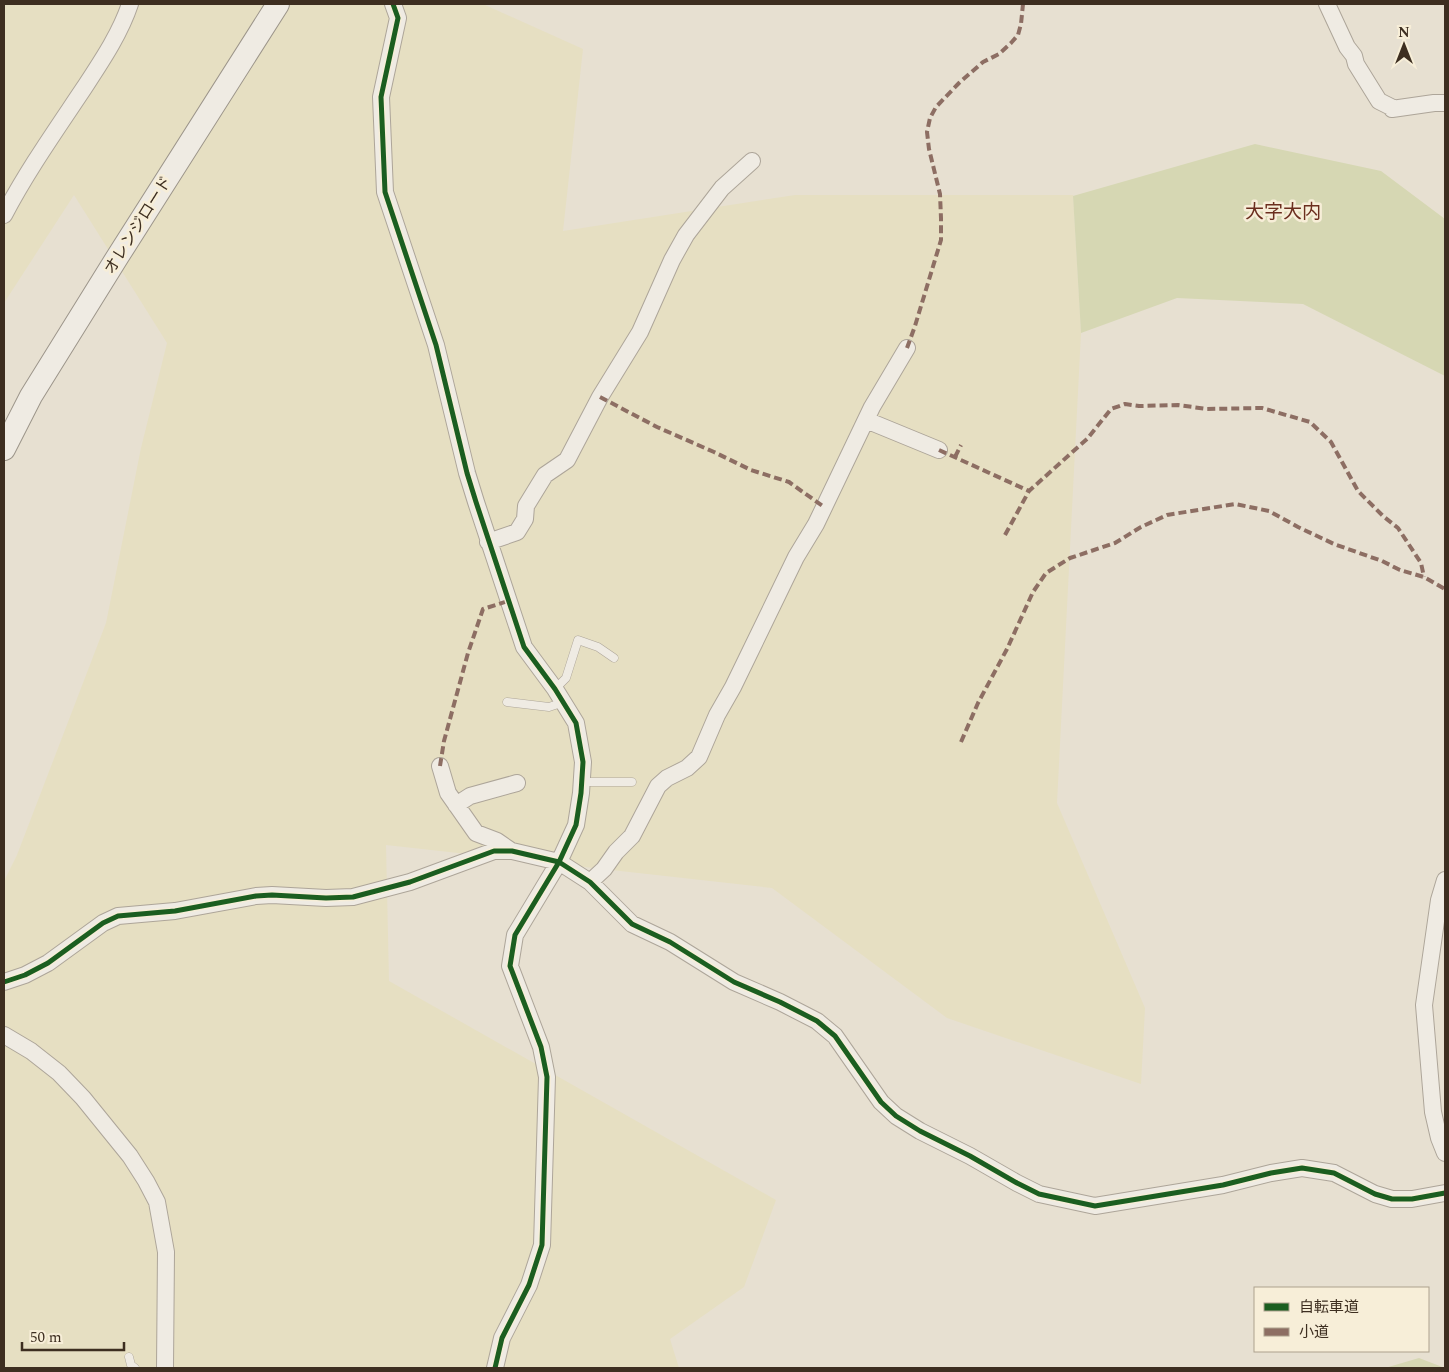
<svg xmlns="http://www.w3.org/2000/svg" width="1449" height="1372" viewBox="0 0 1449 1372" font-family="Spectral,'Noto Sans JP',serif">
<rect width="100%" height="100%" fill="#e7e0d1"/>
<path fill="#e6dfc2" d="M4 4H483L583 49 563 231 795 195H1073L1081 333 1057 803 1145 1008 1141 1084 947 1018 772 888 386 845 389 981 776 1200 744 1287 670 1339 679 1368H4V881L17 855 106 623 141 448 167 343 74 195 4 303Z"/>
<path fill="#d6d7b3" d="M1255 144 1381 171 1445 219V376L1303 304 1177 298 1081 333 1073 196Z
M1419 1358 1445 1368H1385Z"/>
<g fill="none" stroke-linecap="round" stroke-linejoin="round">
<g stroke="#ada599" stroke-width="9">
<path id="lane" d="M555 689 566 678 578 640 598 647 614 658
M507 702 549 707 564 702
M582 782H632
M129 1357 131 1365 135 1368"/>
</g>
<g stroke="#ada599" stroke-width="18">
<path id="street" d="M393 4 398 18 381 97 385 192 436 345 467 473 476 502 524 647 555 689 576 723 583 762 581 793 576 825 559 862 515 935 510 966 541 1047 547 1077 542 1245 529 1285 502 1338 495 1368
M1327 4 1347 47 1354 56 1356 64 1379 101 1391 107 1392 109 1434 103H1445
M4 215C27 171 56 130 84 88 101 62 120 34 130 4
M866 420 939 450
M488 542 517 532 525 519 526 506 545 475 567 460 600 397 640 332 672 260 686 235 722 188 752 161
M440 766 448 793 476 833 497 841 510 850
M456 805 470 796 517 783
M1445 880 1439 900 1424 1005 1433 1112 1439 1138 1445 1153
M590 882 604 869 616 852 632 836 658 786 667 778 687 768 699 757 717 715 733 687 796 557 816 524 872 407 907 348
M4 982 25 975 48 963 103 923 118 916 175 911 256 896 272 895 326 898 353 897 410 882 494 851H512L559 862 590 882 632 924 670 942 734 982 780 1002 817 1021 835 1036 881 1102 896 1116 920 1131 970 1156 1017 1183 1039 1194 1095 1206 1223 1185 1271 1173 1302 1168 1334 1173 1375 1194 1392 1199H1412L1445 1193
M4 1035 31 1051 59 1073 83 1098 130 1156 146 1181 157 1202 166 1252 165 1368"/>
</g>
<g stroke="#9c958a" stroke-width="24">
<path id="secondary" d="M4 449 31 396 118 256 278 4"/>
</g>
<use href="#lane" stroke="#efebe3" stroke-width="8"/>
<use href="#street" stroke="#efebe3" stroke-width="16"/>
<use href="#secondary" stroke="#efebe3" stroke-width="22"/>
<path stroke="#8d6e63" stroke-width="4" stroke-dasharray="8 4" stroke-linecap="butt" d="M907 348 915 326 941 240V218L940 194 929 149 927 132 930 118 936 107 959 83 983 62 999 54 1011 43 1018 35 1021 24 1023 4
M600 397 657 427 714 452 751 470 789 482 824 507
M939 450 1029 491
M955 457 961 445
M1005 535 1029 491 1087 439 1111 409 1125 404 1139 406 1178 405 1207 409 1262 408 1310 422 1331 442 1358 491 1383 516 1398 528 1421 563 1424 577
M961 742 978 703 1007 649 1033 592 1046 573 1070 558 1115 543 1141 527 1167 515 1235 504 1269 511 1298 527 1334 544 1382 561 1400 570 1424 577 1445 589
M440 766 444 741 468 653 483 609 508 601"/>
<g stroke="#f7eed8" stroke-width="8">
<path id="cycleway" d="M393 4 398 18 381 97 385 192 436 345 467 473 476 502 524 647 555 689 576 723 583 762 581 793 576 825 559 862 515 935 510 966 541 1047 547 1077 542 1245 529 1285 502 1338 495 1368
M4 982 25 975 48 963 103 923 118 916 175 911 256 896 272 895 326 898 353 897 410 882 494 851H512L559 862 590 882 632 924 670 942 734 982 780 1002 817 1021 835 1036 881 1102 896 1116 920 1131 970 1156 1017 1183 1039 1194 1095 1206 1223 1185 1271 1173 1302 1168 1334 1173 1375 1194 1392 1199H1412L1445 1193"/>
</g>
<use href="#cycleway" stroke="#1b5e20" stroke-width="5"/>
</g>
<g text-anchor="middle" dominant-baseline="central" stroke-width="5" stroke-linejoin="round" paint-order="stroke">
<g font-size="16" fill="#3d2e20" stroke="#f7eed8">
<text transform="translate(138 225) rotate(-58)">オレンジロード</text>
</g>
<g font-size="19" fill="#6b2e1e" stroke="#f7eed8">
<text x="1283" y="212">大字大内</text>
</g>
</g>
<rect width="1449" height="1372" fill="none" stroke="#3d2e20" stroke-width="10"/>
<rect x="1254" y="1287" width="175" height="65" fill="#f7eed8" stroke="#ada18e"/>
<rect x="1264" y="1303" width="25" height="8" fill="#1b5e20" stroke="#ada18e"/>
<text x="1299" y="1312" font-size="15" fill="#3d2e20">自転車道</text>
<rect x="1264" y="1328" width="25" height="8" fill="#8d6e63" stroke="#ada18e"/>
<text x="1299" y="1337" font-size="15" fill="#3d2e20">小道</text>
<g transform="translate(1404 45)" stroke="#f7eed8" stroke-width="4" paint-order="stroke">
<path d="M0-4L9 19L0 12L-9 19Z" fill="#3d2e20"/>
<text y="-8" font-size="14" font-weight="bold" text-anchor="middle" fill="#3d2e20">N</text>
</g>
<path d="M22 1342v8h102v-8" fill="none" stroke="#3d2e20" stroke-width="2.5"/>
<text x="30" y="1342" font-size="15" fill="#3d2e20" stroke="#f7eed8" stroke-width="4" paint-order="stroke">50 m</text>
</svg>
